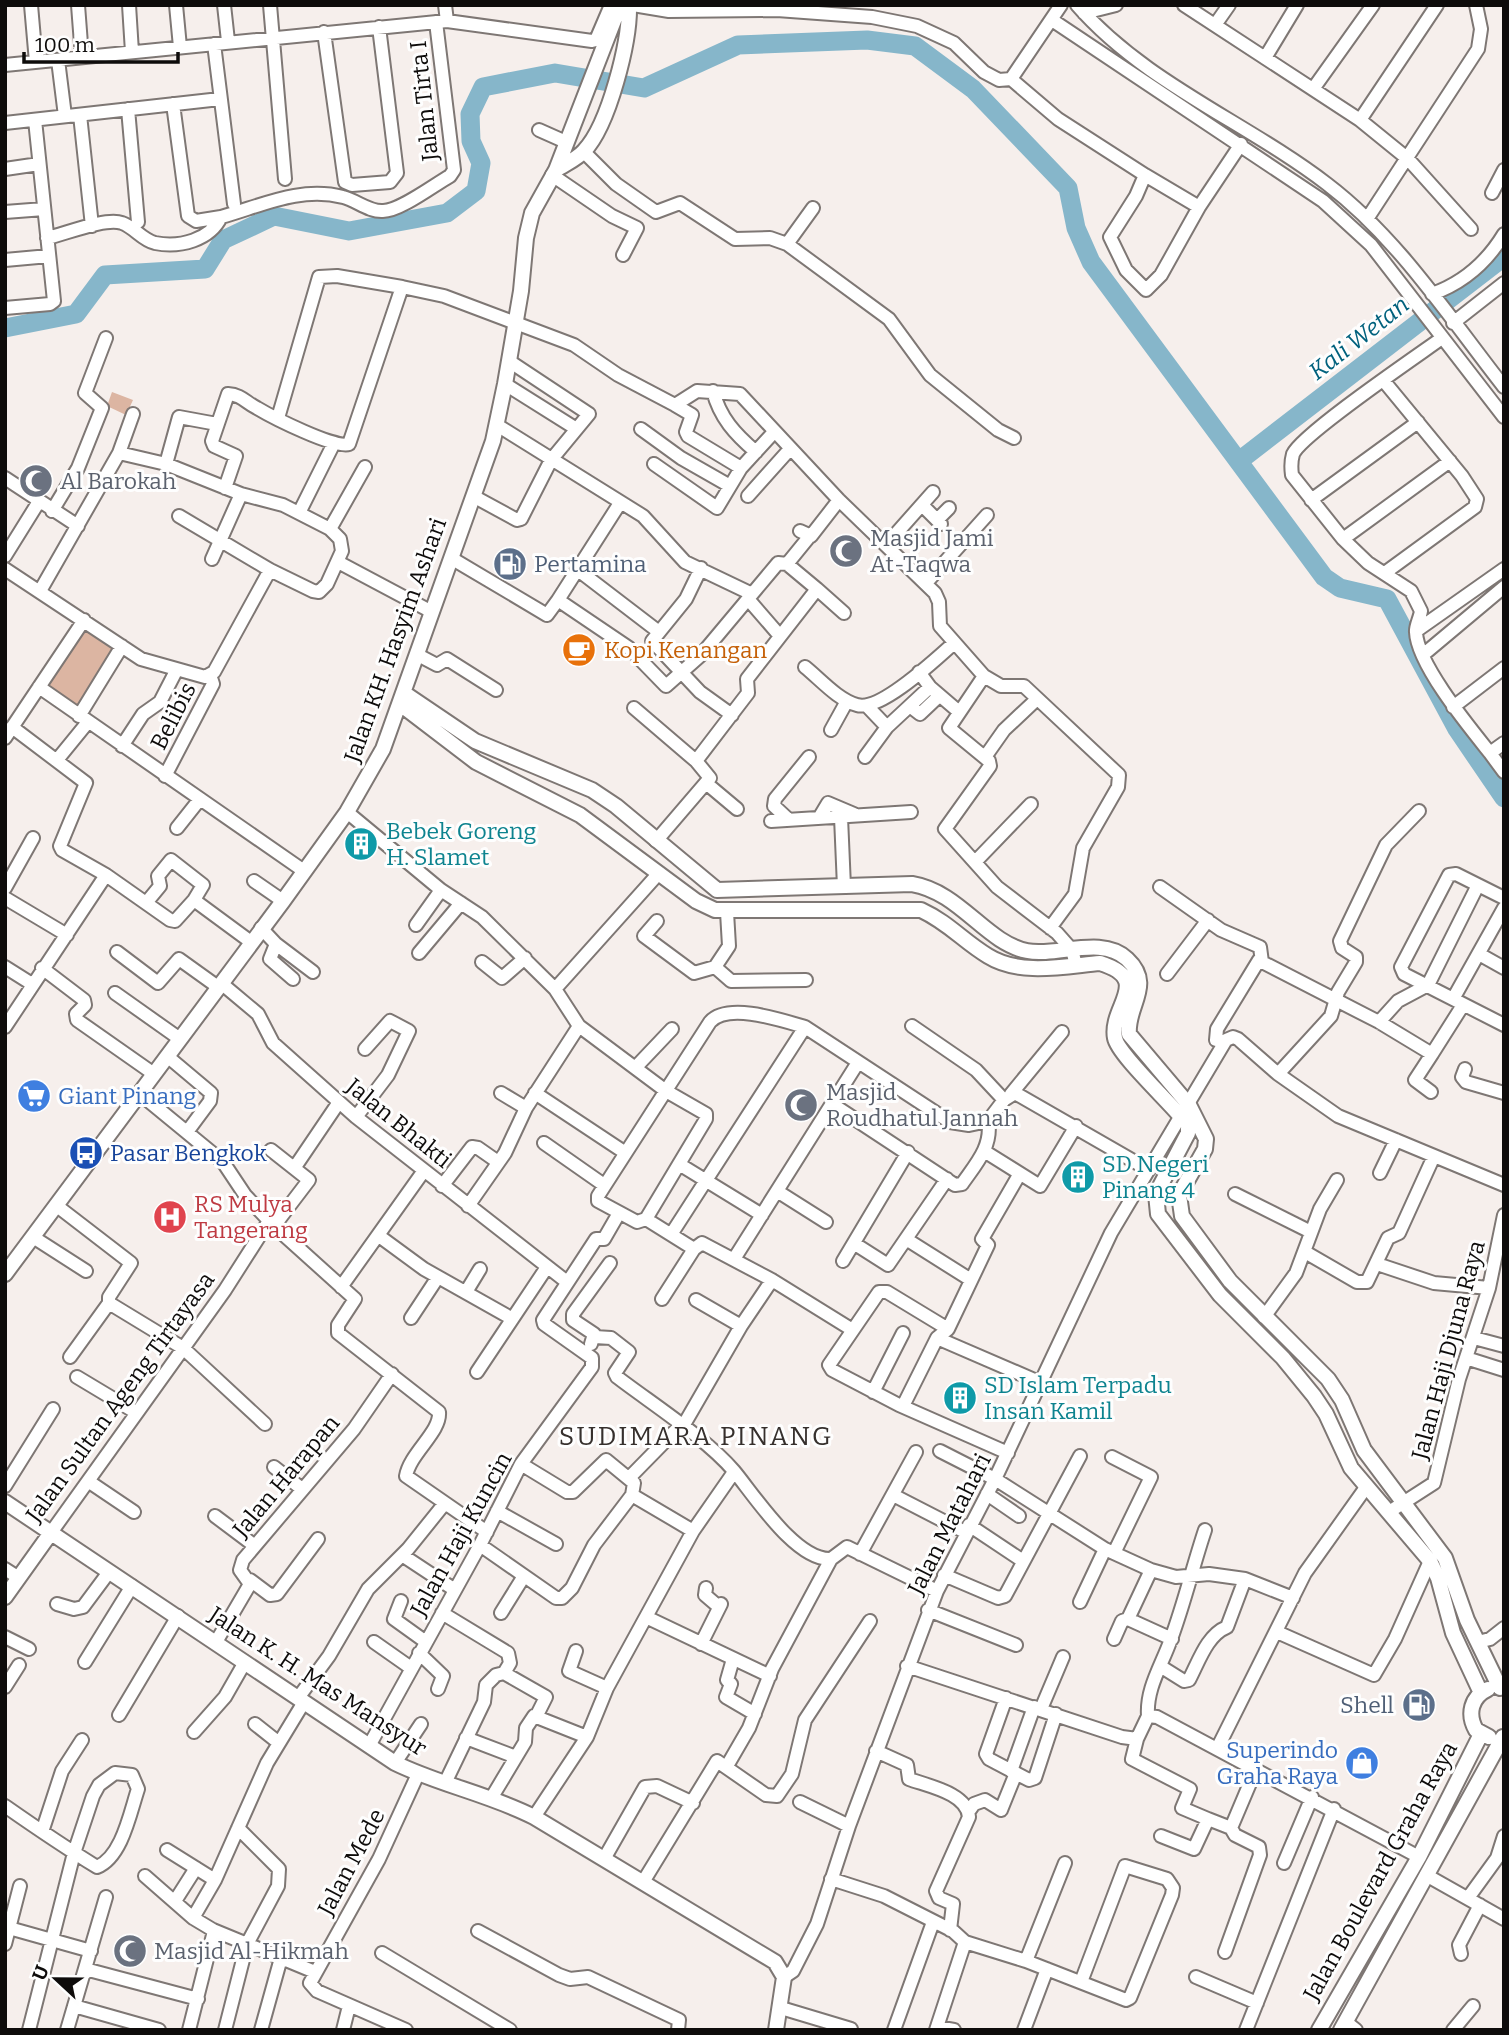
<svg xmlns="http://www.w3.org/2000/svg" width="1509" height="2035" viewBox="0 0 1509 2035" font-family="Bitter,serif">
<rect width="100%" height="100%" fill="#f6efec"/>
<path fill="#dcb5a2" d="M112 392 133 400 126 415 107 406Z
M84 624 119 647 79 710 41 686Z"/>
<g fill="none" stroke-linecap="round" stroke-linejoin="round">
<path stroke="#86b6ca" stroke-width="19" d="M5 328 76 314 105 275 205 269 223 240 274 216 349 231 447 213 476 191 481 163 471 141 470 114 483 87 555 73 644 88 738 45 867 40 915 46 973 89 1068 188 1076 228 1091 262 1324 577 1340 588 1387 599 1457 729 1504 798
M1239 461 1496 263 1504 250"/>
<g stroke="#7e7774" stroke-width="16">
<path id="minor" d="M31 5 36 62
M78 5 82 57
M129 5 132 52
M176 5 180 47
M224 5 228 41
M270 5 285 179
M445 5 447 21
M633 5 669 11 777 10 872 17 917 26 954 43 984 72 999 80 1011 79 1061 5
M1077 5C1145 83 1246 122 1327 184 1398 238 1449 317 1504 387
M1184 5 1360 120 1437 5
M1084 13 1116 5
M1052 20 1323 201 1371 245 1504 417
M1215 25 1229 5
M324 32 345 182 352 185 390 182 397 173 379 27
M214 44 234 204
M1265 58 1297 5
M58 60 65 116
M5 65 447 21 592 41 596 40 611 5
M1011 79 1058 119 1145 175 1136 196 1110 237 1126 270 1146 290 1161 275 1199 207 1241 144
M1313 89 1373 5
M173 104 188 216 196 221 221 217
M128 109 138 222
M80 115 92 226
M1360 120 1408 159 1471 229
M5 123 220 99
M539 130 566 142
M584 152 616 184 656 212 680 203 735 239 770 238 787 244 889 319 930 375 998 430 1014 438
M5 169 39 164
M552 175 612 216 637 228 623 255
M1145 175 1199 207
M1492 193 1504 170
M5 212 44 209
M1367 219 1478 49 1481 29 1476 5
M47 238C65 234 106 217 122 223 134 227 142 240 155 243 180 248 210 240 221 217 261 206 300 186 343 197 356 200 369 212 383 211 400 211 434 185 450 176L454 170 436 22
M787 244 813 208
M5 260 49 256
M1432 294C1463 283 1487 262 1504 234
M5 308 50 304 54 301 35 120
M1453 323 1504 283
M1442 338C1417 356 1302 434 1293 454 1291 461 1291 468 1292 475L1343 539 1368 563 1411 591 1421 611C1420 618 1415 627 1416 632 1417 664 1470 728 1490 753L1504 743
M1383 380 1462 476 1477 499 1475 507 1386 572
M505 384 575 428
M713 391C720 418 735 434 756 452
M675 405 692 415 686 432 688 436 741 468
M278 418 319 277 337 276 402 287
M497 425 643 516 685 562 752 594
M641 429 681 458 730 486
M119 453 166 464 241 494 283 505 330 529 340 539 342 551 327 584 319 592 313 591 270 570 179 516
M166 464 179 417 217 424
M654 464 717 508 741 468 774 432
M5 478 78 526
M225 488 236 456 214 446 212 441 228 394C242 395 245 402 257 408 272 417 335 449 349 444L402 287 444 296 574 345 618 375 675 405 697 391 740 394 839 500 935 593 939 602 940 626 984 676 1001 686H1024L1119 775 1118 787 1083 848 1075 894 1050 928
M473 496 517 520 521 519 551 460 589 414 509 361
M748 496 790 449
M1311 500 1418 422
M922 505 941 524
M52 511 78 468 102 408 85 393 106 338
M299 513 334 443
M938 519 949 508
M330 529 365 467
M800 531 811 536 839 500
M1343 539 1450 461
M886 545 933 492
M5 556 38 503
M451 558 547 615 558 600 629 648 666 686 701 655 778 563 787 564 817 589
M212 559 241 494
M338 562 432 612
M787 564 809 537
M701 568 686 599 652 641 700 692 732 715
M5 569 141 659 205 677 214 672 270 570
M578 570 659 632
M926 583 987 515
M40 591 119 453 133 414
M748 599 780 636
M558 600 620 503
M1416 631 1504 569
M1424 654 1504 587
M418 655 437 665 447 659 496 690
M805 667C820 679 838 700 857 705 880 712 936 659 954 643
M919 672 930 687 958 711
M984 676 949 728 989 761 990 766 945 829 997 887 1057 933 1072 950 1076 965
M39 687 304 871
M867 706 887 727
M911 707 920 714 939 696
M1453 707 1504 668
M634 708 696 761
M79 716 122 646
M12 727 86 783 60 846 62 850 106 875 170 920 175 921 194 900 251 942
M831 730 847 701
M5 738 84 620
M122 746 143 714 160 702 176 671
M1490 753 1504 772
M865 757 887 727 930 687
M985 757 1004 730 1037 699
M57 760 88 722
M165 776 213 684 210 675
M706 783 737 809
M347 812 441 890 482 917 555 989 579 1026 666 1091 706 1114V1119L646 1219 694 1249
M841 817 844 887
M819 818 828 803 854 814
M789 820 774 806 775 799 809 757
M771 821 911 812
M177 828 200 799
M656 841 710 778 696 761 748 693 747 679 817 589 844 613
M976 861 1031 804
M254 881 283 901
M1160 887 1221 930 1260 947 1262 962 1379 1022 1432 1054 1415 1080 1431 1092
M5 888 33 838
M5 898 67 935
M1504 898 1456 874 1449 875 1401 967 1404 974 1504 1025
M146 903 160 886 158 876 171 860 203 885 194 900
M657 921 644 936 694 973 715 967 731 981 806 980
M416 925 441 890
M261 928 276 944 270 959 293 979
M276 944 313 972
M117 952 158 983 179 959 218 987
M419 953 461 903
M1479 954 1504 968
M482 962 502 978 525 958
M5 967 32 984
M715 967 729 946 727 912
M42 968 84 1000 85 1005 76 1014 77 1020 154 1074
M1167 974 1208 920
M221 983 258 1014 273 1043 356 1117 567 1282
M555 989 659 873
M115 993 180 1039
M1453 999 1504 908
M1379 1022 1398 1001 1428 985 1478 885
M912 1026 976 1070 1004 1100
M5 1027 106 875
M1225 1042 1216 1040 1217 1029 1259 960
M1432 1054 1463 1005
M167 1056 211 1093 210 1101 187 1132
M635 1068 672 1029
M1465 1069 1462 1077 1466 1082 1504 1093
M1278 1074 1331 1016 1338 992 1356 962V957L1342 948 1340 941 1386 845 1419 811
M139 1093 223 1162 245 1195 274 1226 355 1299 338 1325V1333L439 1412C441 1432 410 1453 406 1476L487 1532
M501 1093 526 1108
M535 1093 624 1152
M1011 1094 1062 1032
M832 1104 955 1185 962 1184C975 1165 993 1146 988 1121
M356 1117 388 1075 409 1031 390 1021 365 1049
M544 1143 604 1185
M271 1150 309 1180 274 1226
M984 1151 1040 1186 1076 1126
M679 1164 762 1215
M295 1167 339 1102
M1380 1173 1396 1140
M442 1186 472 1147 478 1148 498 1162
M777 1191 826 1222
M1235 1194 1311 1232
M57 1206 131 1263 109 1297V1303L70 1357
M468 1206 505 1153 526 1108 579 1026
M646 1219 637 1222 598 1201V1196L710 1022C728 1002 781 1020 805 1027L950 1122 969 1125 988 1121 1004 1100 1015 1093 1149 1170
M672 1233 805 1027
M379 1236 424 1269 511 1318
M33 1237 86 1271
M906 1239 971 1280
M855 1244 888 1265 947 1179
M1305 1252 1357 1282H1367L1388 1238 1399 1233 1434 1156
M734 1259 857 1064
M843 1261 908 1152
M1377 1264 1434 1283 1489 1288
M341 1287 423 1172
M466 1292 480 1269
M662 1299 694 1249 702 1243 772 1280 851 1329
M696 1300 741 1326
M109 1303 183 1348 265 1424
M1264 1317 1296 1273 1320 1209 1337 1180
M411 1318 438 1277
M948 1329 887 1292H879L829 1365 832 1370 899 1405 1008 1453
M595 1337 611 1338 629 1352 615 1373 617 1377C651 1403 707 1439 734 1471 754 1495 796 1561 831 1559
M937 1338 1039 1382
M1474 1338 1504 1346
M591 1344 594 1334 573 1320V1314L610 1263
M1466 1358 1504 1370
M477 1372 547 1267
M77 1377 137 1413
M873 1392 903 1333
M903 1406 937 1338 948 1329 988 1245 982 1239 1019 1175
M682 1428 741 1326 772 1280
M940 1451 995 1479 1105 1549 1151 1570 1176 1577 1209 1574 1245 1579 1293 1598
M1112 1457 1151 1477 1114 1553
M521 1464 567 1492H573L606 1460 634 1483 632 1495
M274 1467 302 1489
M629 1478 680 1426
M88 1481 134 1512
M5 1486 53 1409
M987 1494 1019 1516
M893 1495 965 1532
M497 1511 556 1544
M1389 1512 1434 1483 1459 1379 1489 1288 1504 1215
M215 1516 255 1546
M969 1525 1023 1561
M50 1534 225 1290 269 1221
M480 1545 556 1598H562L572 1588 594 1545 632 1495 693 1531
M860 1554 916 1452
M402 1555 455 1590
M5 1569 19 1578
M944 1575 998 1598 1005 1596 1080 1456
M250 1580 270 1595 277 1594 318 1539
M706 1588 705 1595 719 1607
M401 1601 394 1619 426 1642
M1080 1602 1105 1549
M57 1604 74 1609 83 1607 109 1572
M928 1610 1016 1645
M442 1613 508 1653 510 1663 504 1673 546 1697 537 1715
M501 1613 524 1576
M646 1617 770 1676
M1128 1619 1172 1639
M1277 1632 1374 1675 1395 1639 1430 1561
M5 1637 29 1649
M1114 1639 1122 1621 1128 1619 1151 1570
M216 1642 250 1584 240 1570 243 1560 354 1429 392 1374
M374 1642 411 1668
M1478 1642 1490 1639 1504 1628
M701 1644 721 1604
M576 1651 569 1671 607 1688
M419 1653 443 1676 438 1689
M733 1659 727 1680 731 1684 726 1697 755 1714
M85 1662 132 1586
M907 1666 1122 1737 1137 1739 1148 1716 1157 1717 1419 1857
M1160 1666 1184 1681 1189 1680C1199 1661 1207 1635 1227 1627L1245 1579
M5 1687 19 1665
M298 1698 329 1656 368 1589 408 1549 445 1503
M1006 1698 986 1754 989 1759 1029 1780 1035 1778 1056 1714
M1041 1709 1063 1657
M119 1715 178 1616
M1148 1716C1146 1688 1162 1665 1171 1639 1184 1604 1193 1566 1205 1530
M255 1724 279 1743
M194 1732 225 1697 245 1662
M466 1738 516 1757
M1137 1739 1132 1759 1190 1789 1182 1808 1208 1819
M369 1746 480 1545 521 1464 592 1367V1358L544 1324 543 1320 596 1239H604L619 1213
M1217 1749 1305 1573 1367 1486
M876 1751 907 1765 909 1779C928 1786 967 1793 969 1817L936 1891 939 1898 953 1904 950 1930
M395 1763 421 1724
M727 1766 749 1728 772 1669 831 1559 847 1547 937 1591
M1011 1771 1034 1707
M446 1781 484 1702 486 1685 496 1675 504 1673
M492 1797 525 1742 526 1728 534 1716 587 1737
M800 1802 849 1826
M5 1806C35 1827 66 1848 97 1867 122 1857 130 1813 138 1789L132 1775 115 1773 99 1785 93 1796 74 1853 29 2030
M969 1811 974 1804 985 1800 1001 1810 1016 1773
M534 1817 587 1737 607 1688 693 1531 734 1472
M43 1829 62 1771 82 1740
M1161 1836 1194 1849 1208 1819 1231 1828
M167 1850 215 1880
M604 1859 645 1787 657 1786 693 1803
M1284 1863 1312 1797
M1426 1875 1504 1919
M145 1876 193 1918 213 1930 315 1972
M831 1879 884 1896 953 1931 965 1942 1026 1961 1126 2000 1130 1998 1172 1895 1173 1888 1167 1879 1125 1866 1081 1982
M643 1882 717 1761 766 1795 777 1796 792 1774 805 1720 870 1621
M1468 1898 1497 1858 1504 1836
M175 1901 196 1868
M193 1918 215 1880 267 1763 304 1702
M9 1928 91 1951
M478 1931 559 1975 570 1979 588 1977 679 2020 678 2030
M5 1944 20 1886
M1225 1952 1260 1855 1259 1847 1235 1835 1231 1828 1256 1769
M382 1953 510 2030
M1461 1954 1459 1945 1480 1905
M1026 1961 1065 1863
M85 1969 198 1999
M784 1977 793 1971 817 1924 849 1826 937 1591 995 1479 1111 1233 1226 1040 1233 1037 1238 1039 1278 1074 1338 1116 1504 1185
M1196 1977 1257 2003
M74 2006 159 2030
M781 2008 851 2029
M1346 2022 1356 2030
M937 2027 954 2030
M67 2030 106 1897
M189 2030 214 1931
M225 2030 247 1944 278 1886 279 1869 238 1828
M261 2030 281 1958
M343 2030 349 2006
M406 2030 317 1991 310 1983 379 1859 418 1774
M894 2030 933 1922
M936 2030 965 1942
M1024 2030 1047 1969
M1246 2030 1334 1809
M1453 2030 1473 2006"/>
</g>
<g stroke="#7e7774" stroke-width="18">
<path id="major" d="M556 170C565 164 577 159 584 151 609 125 630 41 629 5
M404 693 475 741 592 790 616 806 717 890 912 884C960 892 986 943 1027 951 1057 957 1102 935 1127 959 1155 985 1126 1006 1129 1034L1189 1105 1206 1139 1205 1149 1179 1195 1182 1216 1230 1281 1328 1379 1342 1400 1364 1450 1445 1558 1467 1620 1500 1688
M400 704 476 762 580 815 696 901 715 910H921C949 923 963 941 988 956 1020 976 1065 966 1100 963 1154 980 1109 1006 1115 1038 1118 1055 1174 1106 1188 1125V1133L1156 1194 1158 1214 1220 1295 1283 1358 1314 1396 1326 1414 1351 1468 1430 1561 1438 1578 1453 1633 1481 1693
M5 1274 283 901 347 812 383 749 493 441 505 384 521 291 526 238 532 213 556 170 620 5
M5 1502 395 1763C440 1785 489 1794 534 1817L775 1962 784 1977 776 2030
M5 1597 50 1534
M1488 1689C1471 1697 1467 1714 1476 1730L1489 1737
M1319 2030 1419 1857 1481 1734
M1341 2030 1503 1737"/>
</g>
<use href="#minor" stroke="#fff" stroke-width="12"/>
<use href="#major" stroke="#fff" stroke-width="14"/>
</g>
<defs>
<g id="mosque-disc" transform="scale(1.75)"><circle r="9.5" fill="#6b7280" stroke="#fefefe"/><path d="M3.5-4.9A6 6 0 1 0 3.5 4.9A5 5 0 1 1 3.5-4.9Z" fill="#fff"/></g>
<g id="fuel-disc" transform="scale(1.75)"><circle r="9.5" fill="#5c6f8a" stroke="#fefefe"/><path d="M-5.5-6h7V0h2V4h1.3V-2.5L3-4.5l.8-.8L6-3V5H2.5V1h-1V6h-7ZM-4.2-4.7v3.2H.2V-4.7Z" fill="#fff"/></g>
<g id="cafe-disc" transform="scale(1.75)"><circle r="9.5" fill="#e8710a" stroke="#fefefe"/><path d="M-5.5-4.5H6V0H3Q3 3.5 0 3.5H-2.5Q-5.5 3.5-5.5 0ZM3-3.2v2h1.7v-2ZM-6 4.5H4V6H-6Z" fill="#fff"/></g>
<g id="building-disc" transform="scale(1.75)"><circle r="9.5" fill="#0f9aa8" stroke="#fefefe"/><path d="M-4-6H4V6H1V3H-1V6H-4ZM-2.5-4.3h1.7v1.8h-1.7ZM.8-4.3h1.7v1.8H.8ZM-2.5-1h1.7V.8h-1.7ZM.8-1h1.7V.8H.8Z" fill="#fff"/></g>
<g id="supermarket-disc" transform="scale(1.75)"><circle r="9.5" fill="#3f7fe0" stroke="#fefefe"/><path d="M-6-5.5h2.5l.6 2H6L4.5 2H-2.5L-4.4-4H-6ZM-1.5 3.2a1.3 1.3 0 1 0 .1 0ZM3 3.2a1.3 1.3 0 1 0 .1 0Z" fill="#fff"/></g>
<g id="bus-disc" transform="scale(1.75)"><circle r="9.5" fill="#1a4fb4" stroke="#fefefe"/><path d="M-5-6H5V4H4V6H2V4H-2V6H-4V4H-5ZM-3.5-4V0h7V-4ZM-3.5 1.2v1.5H-2V1.2ZM2 1.2v1.5H3.5V1.2Z" fill="#fff"/></g>
<g id="hospital-disc" transform="scale(1.75)"><circle r="9.5" fill="#e0444e" stroke="#fefefe"/><path d="M-5-5h3v3.5h4V-5h3V5h-3V1.5h-4V5h-3Z" fill="#fff"/></g>
<g id="shop-disc" transform="scale(1.75)"><circle r="9.5" fill="#3f7fe0" stroke="#fefefe"/><path d="M-5-2.5h2.3a2.7 3.5 0 0 1 5.4 0H5L5.5 6h-11ZM-1.5-2.5h3a1.5 2.3 0 0 0-3 0Z" fill="#fff"/></g>
</defs>
<g fill-rule="evenodd">
<use href="#mosque-disc" x="36" y="481"/>
<use href="#mosque-disc" x="846" y="551"/>
<use href="#fuel-disc" x="510" y="564"/>
<use href="#cafe-disc" x="579" y="650"/>
<use href="#building-disc" x="361" y="844"/>
<use href="#supermarket-disc" x="34" y="1096"/>
<use href="#mosque-disc" x="801" y="1105"/>
<use href="#bus-disc" x="86" y="1153"/>
<use href="#building-disc" x="1078" y="1177"/>
<use href="#hospital-disc" x="170" y="1217"/>
<use href="#building-disc" x="960" y="1398"/>
<use href="#fuel-disc" x="1419" y="1705"/>
<use href="#shop-disc" x="1362" y="1763"/>
<use href="#mosque-disc" x="130" y="1951"/>
</g>
<g text-anchor="middle" dominant-baseline="central" stroke-width="6" stroke-linejoin="round" paint-order="stroke">
<g font-size="23" fill="#0e0c0b" stroke="#fefefe">
<text transform="translate(424 101) rotate(-96)">Jalan Tirta I</text>
<text transform="translate(395 640) rotate(-70)">Jalan KH. Hasyim Ashari</text>
<text transform="translate(173 716) rotate(-63)">Belibis</text>
<text transform="translate(399 1123) rotate(39)">Jalan Bhakti</text>
<text transform="translate(1448 1350) rotate(-75)">Jalan Haji Djuna Raya</text>
<text transform="translate(120 1397) rotate(-54)">Jalan Sultan Ageng Tirtayasa</text>
<text transform="translate(286 1476) rotate(-50)">Jalan Harapan</text>
<text transform="translate(949 1524) rotate(-63)">Jalan Matahari</text>
<text transform="translate(461 1534) rotate(-61)">Jalan Haji Kuncin</text>
<text transform="translate(318 1681) rotate(33)">Jalan K. H. Mas Mansyur</text>
<text transform="translate(351 1862) rotate(-62)">Jalan Mede</text>
<text transform="translate(1380 1871) rotate(-61)">Jalan Boulevard Graha Raya</text>
</g>
<g font-size="23" fill="#5b616d" stroke="#fefefe" text-anchor="start">
<text x="60" y="481">Al Barokah</text>
<text x="870" y="538">Masjid Jami<tspan x="870" dy="26">At-Taqwa</tspan></text>
<text x="826" y="1092">Masjid<tspan x="826" dy="26">Roudhatul Jannah</tspan></text>
<text x="154" y="1951">Masjid Al-Hikmah</text>
</g>
<g font-size="23" fill="#4e5e75" stroke="#fefefe" text-anchor="start">
<text x="534" y="564">Pertamina</text>
<text x="1394" y="1705" text-anchor="end">Shell</text>
</g>
<g font-size="23" fill="#c56008" stroke="#fefefe" text-anchor="start">
<text x="604" y="650">Kopi Kenangan</text>
</g>
<g font-size="23" fill="#0d838f" stroke="#fefefe" text-anchor="start">
<text x="386" y="831">Bebek Goreng<tspan x="386" dy="26">H. Slamet</tspan></text>
<text x="1102" y="1164">SD Negeri<tspan x="1102" dy="26">Pinang 4</tspan></text>
<text x="984" y="1385">SD Islam Terpadu<tspan x="984" dy="26">Insan Kamil</tspan></text>
</g>
<g font-size="23" fill="#366cbe" stroke="#fefefe" text-anchor="start">
<text x="58" y="1096">Giant Pinang</text>
<text x="1338" y="1750" text-anchor="end">Superindo<tspan x="1338" dy="26">Graha Raya</tspan></text>
</g>
<g font-size="23" fill="#164399" stroke="#fefefe" text-anchor="start">
<text x="110" y="1153">Pasar Bengkok</text>
</g>
<g font-size="23" fill="#be3a42" stroke="#fefefe" text-anchor="start">
<text x="194" y="1204">RS Mulya<tspan x="194" dy="26">Tangerang</tspan></text>
</g>
<g font-size="24" font-style="italic" fill="#00617d" stroke="#fefefe">
<text transform="translate(1359 338) rotate(-38)">Kali Wetan</text>
</g>
<g font-size="26" letter-spacing="2" fill="#36302d" stroke="#fefefe">
<text x="696" y="1436">SUDIMARA PINANG</text>
</g>
</g>
<rect width="1509" height="2035" fill="none" stroke="#0e0c0b" stroke-width="14"/>
<g transform="translate(56 1979) rotate(292)" stroke="#fefefe" stroke-width="5" paint-order="stroke">
<path d="M0-5L12 26L0 18L-12 26Z" fill="#0e0c0b"/>
<text y="-10" font-size="19" font-weight="bold" text-anchor="middle" fill="#0e0c0b">U</text>
</g>
<path d="M24 52v10h154v-10" fill="none" stroke="#0e0c0b" stroke-width="3.5"/>
<text x="35" y="52" font-size="21" fill="#0e0c0b" stroke="#fefefe" stroke-width="5" paint-order="stroke">100 m</text>
</svg>
